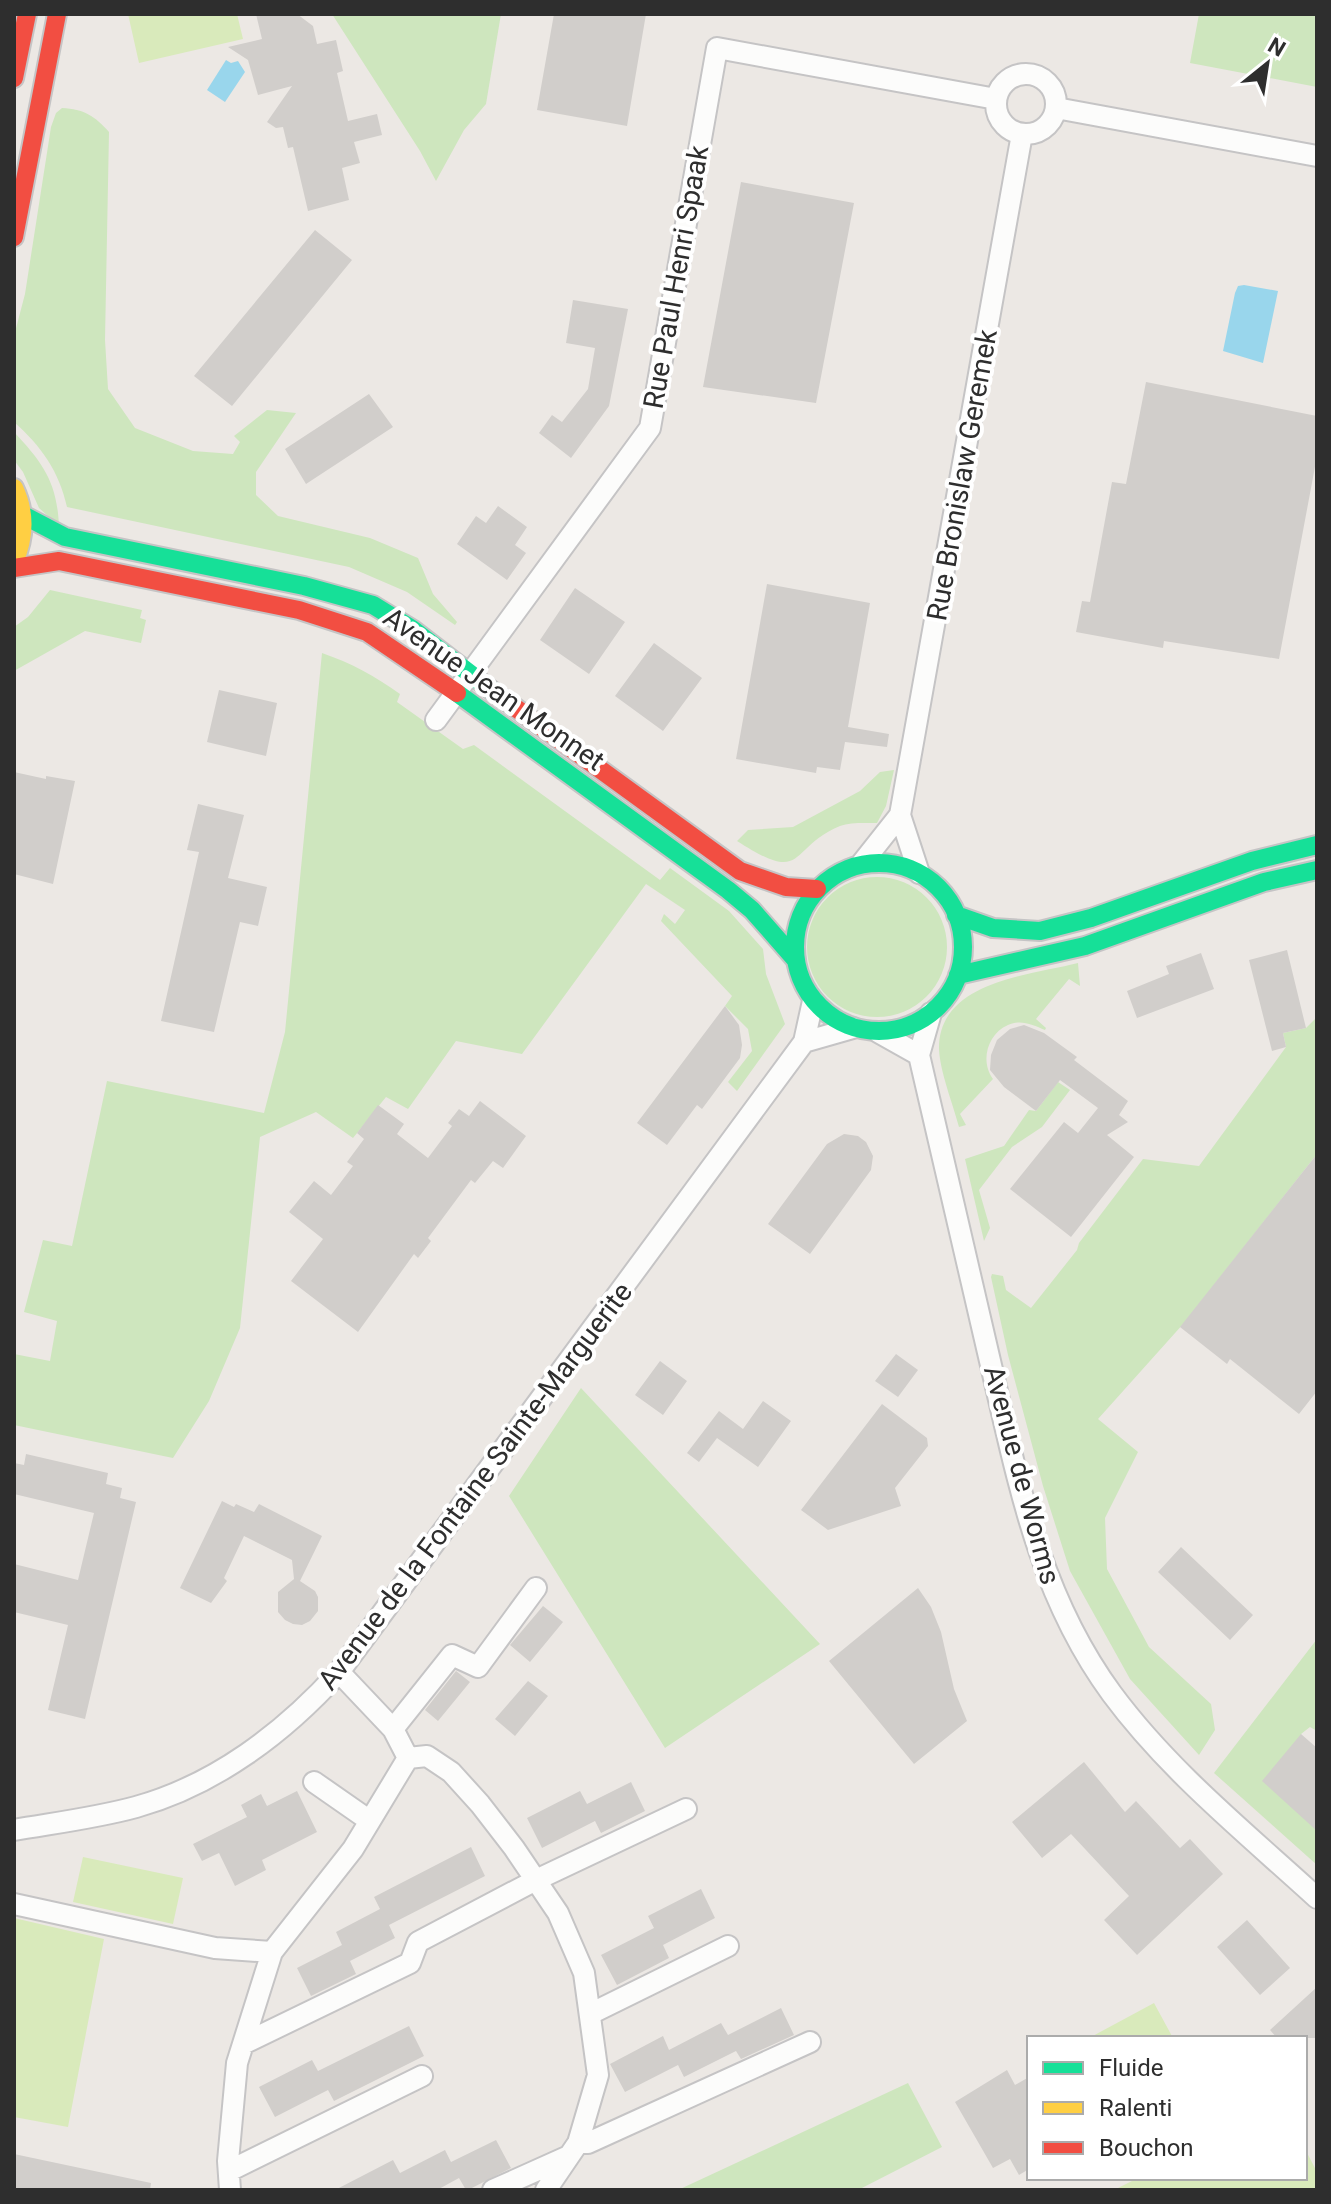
<svg xmlns="http://www.w3.org/2000/svg" width="1331" height="2204" viewBox="0 0 1331 2204" font-family="Roboto,sans-serif">
<rect width="100%" height="100%" fill="#ece8e4"/>
<path fill="#cee6be" d="M332 14H501L486 104 464 130 436 181 420 151Z
M1199 14H1317V87L1190 63Z
M62 108C84 109 95 116 109 132L105 340 108 389 135 428 193 451 233 454 240 442 234 436 267 410 296 413 256 472V495L278 516 370 538 418 558 433 594 457 622 455 625 407 592 349 567 67 507C59 471 41 446 14 422V336L25 294 51 127 56 113Z
M14 432C43 463 57 482 59 526L39 508 23 472 14 460Z
M50 590 142 610 140 618 146 620 141 643 85 631 14 671V627L28 617Z
M322 653C351 663 375 676 400 694L397 702 463 749 474 745 660 880 670 868 729 911 763 949 766 974 785 1024 737 1091 728 1082 752 1051 748 1029 725 1006 732 996 661 921 664 914 675 924 685 910 646 884 522 1054 456 1041 408 1109 386 1097 353 1138 316 1112 260 1137 240 1328 209 1401 173 1458 14 1425V1354L50 1361 57 1321 24 1312 43 1240 72 1246 107 1081 264 1113 285 1032Z
M894 770 886 806 877 823C866 823 850 822 840 826 787 848 807 886 737 841L748 830 793 827 860 791 880 772Z
M807 947a70 70 0 1 1 140 0a70 70 0 1 1-140 0Z
M1078 963 1080 986 1069 979 1036 1019 1046 1028 1045 1030C1033 1025 1021 1019 1008 1025 987 1034 980 1062 993 1079L960 1114 966 1125 959 1127C953 1104 940 1072 939 1049 938 981 1031 975 1078 963Z
M1317 1017V1154L1184 1323 1098 1419 1138 1452 1105 1518 1107 1569 1149 1647 1211 1704 1215 1730 1199 1755 1130 1679 1070 1571 1043 1486 1008 1355 991 1277 992 1274 1003 1276 1006 1290 1031 1308 1077 1250 1079 1243 1143 1159 1199 1166 1286 1047 1283 1033 1306 1028Z
M1058 1082 1070 1090 1042 1127 1012 1147 979 1190 990 1228 984 1241 965 1159 1004 1146 1029 1110 1036 1111Z
M581 1388 820 1644 665 1748 509 1496Z
M1317 1639V1731L1310 1727 1301 1734 1317 1831V1865L1214 1773Z
M908 2083 942 2147 858 2190H678Z"/>
<path fill="#d9eabb" d="M128 14H237L243 39 139 63Z
M83 1857 183 1878 173 1924 73 1902Z
M14 1918 104 1939 68 2127 14 2117Z
M1154 2003 1173 2038H1089Z
M1305 2149 1317 2172V2190H1114L1138 2178H1305Z"/>
<path fill="#99d6ec" d="M226 60 231 63 238 61 245 72 225 102 207 90Z
M1244 285 1278 291 1263 363 1223 351 1235 293 1238 286Z"/>
<path fill="#d1cecb" d="M256 14H297L313 26 317 44 336 40 343 71 337 73 348 121 377 114 382 135 354 142 360 163 342 168 349 200 308 211 293 147 288 148 283 127 276 128 267 122 292 86 258 95 248 60 228 47 262 39Z
M554 14H646L627 126 537 110Z
M741 182 854 203 816 403 703 387Z
M315 230 352 260 232 406 194 376Z
M573 300 628 309 609 406 571 458 539 433 552 415 562 422 588 389 595 348 566 343Z
M1146 382 1317 416V456L1279 659 1164 641 1163 648 1076 632 1082 601 1090 602 1112 482 1126 484Z
M369 394 393 427 306 484 285 449Z
M498 506 527 527 515 545 526 553 507 580 457 544 476 516 486 523Z
M767 584 870 603 848 727 889 734 887 747 845 742 840 770 817 767 816 773 736 759Z
M575 588 625 622 589 674 540 640Z
M654 643 702 678 663 731 615 696Z
M219 690 277 703 266 756 207 742Z
M14 772 46 779V776L75 781 53 884 14 874Z
M198 804 244 815 228 878 267 887 258 926 240 922 214 1032 161 1021 199 852 187 850Z
M1287 950 1306 1028 1283 1033 1286 1047 1272 1051 1249 960Z
M1201 953 1214 989 1137 1018 1127 991 1169 974 1166 966Z
M725 1006 739 1025 742 1045 740 1058 702 1109 697 1105 667 1145 637 1123Z
M1024 1025 1044 1033 1077 1057 1074 1060 1128 1101 1119 1115 1128 1122 1107 1135 1134 1157 1071 1237 1010 1189 1064 1122 1078 1133 1098 1108 1060 1080 1036 1111 1004 1087 990 1070 991 1055 997 1040 1010 1029Z
M480 1101 526 1136 503 1168 493 1161 475 1183 471 1180 428 1238 431 1241 418 1258 414 1254 358 1332 291 1281 323 1239 289 1212 314 1181 331 1195 353 1166 347 1162 364 1139 357 1133 378 1105 404 1124 397 1134 428 1158 452 1126 448 1123 459 1109 469 1116Z
M844 1134 858 1136 866 1142 873 1156 871 1170 810 1254 768 1224 827 1144Z
M1317 1154V1391L1299 1414 1230 1359 1227 1364 1180 1327Z
M896 1354 918 1370 898 1397 875 1381Z
M660 1361 687 1381 663 1415 635 1395Z
M763 1401 791 1421 758 1467 717 1438 699 1462 687 1453 719 1411 743 1429Z
M882 1404 927 1438 928 1446 895 1488 901 1506 828 1530 801 1510Z
M26 1454 108 1473 106 1484 122 1488 120 1498 136 1502 85 1719 48 1710 68 1625 14 1612V1564L78 1580 94 1513 14 1494V1463L24 1465Z
M222 1501 234 1507 236 1504 254 1512 259 1504 322 1536 300 1581 315 1591 318 1597V1611L310 1621 302 1625 293 1624 285 1620 278 1612V1592L294 1579 292 1560 244 1536 224 1578 227 1581 211 1603 180 1588Z
M1181 1547 1253 1615 1230 1640 1158 1572Z
M918 1588 931 1607 941 1632 954 1689 967 1721 914 1764 829 1661Z
M543 1606 563 1622 530 1662 510 1645Z
M456 1671 470 1682 438 1721 425 1710Z
M528 1681 548 1696 515 1736 495 1719Z
M1301 1734 1317 1748V1831L1262 1781Z
M1084 1762 1125 1812 1136 1801 1180 1848 1190 1839 1223 1874 1137 1955 1104 1920 1129 1896 1071 1834 1042 1858 1012 1822Z
M631 1782 645 1811 601 1833 595 1821 542 1848 527 1818 580 1791 587 1804Z
M297 1791 317 1832 262 1860 266 1870 235 1886 219 1853 202 1861 193 1844 247 1817 241 1805 261 1794 267 1806Z
M471 1847 485 1876 389 1925 395 1938 350 1961 356 1974 311 1996 297 1968 342 1945 336 1932 380 1909 374 1897Z
M701 1889 715 1918 663 1945 669 1958 617 1985 601 1955 654 1928 648 1916Z
M1247 1920 1290 1968 1260 1995 1217 1947Z
M1317 1987V2038H1277L1270 2030Z
M781 2008 794 2035 741 2059 736 2051 684 2077 678 2065 625 2092 610 2064 663 2036 669 2050 721 2023 728 2035Z
M409 2026 424 2056 334 2101 328 2090 275 2117 259 2087 312 2060 318 2071Z
M1007 2070 1015 2085 1029 2077V2169L1019 2175 1010 2159 993 2168 955 2102Z
M496 2140 511 2168 468 2190H466L459 2178 437 2190H335L393 2160 400 2173 445 2150 451 2162Z
M14 2154 151 2183 150 2190H14Z"/>
<g fill="none" stroke-linecap="round" stroke-linejoin="round">
<g stroke="#c5c4c5" stroke-width="24">
<path id="street" d="M996 104a30 30 0 1 1 60 0a30 30 0 1 1-60 0Z
M1056 108 1317 156
M436 720 650 428 717 48 996 99
M900 815 919 873
M862 863 900 815 1022 134
M931 1013 919 1055C943 1157 966 1259 990 1361 1018 1480 1038 1593 1112 1694 1169 1771 1246 1833 1317 1898
M878 1032 919 1055
M804 1042 853 1028
M339 1672 393 1729 408 1758
M393 1729 452 1655 478 1667 536 1588
M314 1782 370 1821
M14 1830C54 1823 96 1818 136 1807 215 1785 284 1733 339 1672L804 1042 813 1001
M14 1904 215 1948 272 1952 353 1849 408 1758 427 1756 451 1772 480 1804 514 1848 558 1913 584 1973 598 2075 578 2143 546 2190
M590 2014 728 1946
M243 2044 410 1963 418 1942 536 1880 686 1809
M578 2143H588L810 2042
M229 2171 422 2076
M230 2190 228 2161 237 2063 272 1952
M493 2190 569 2156"/>
</g>
<g stroke="#c5c4c5" stroke-width="22">
<path id="fast" d="M23 515 65 537 304 586 373 605 412 629 495 693
M457 693 728 890 752 910 795 959
M795 947a84 84 0 1 1 168 0a84 84 0 1 1-168 0Z
M956 915 993 928 1040 931 1091 918 1252 861 1317 845
M958 975 1085 946 1264 882 1317 870"/>
</g>
<g stroke="#c5c4c5" stroke-width="22">
<path id="slow" d="M14 488C26 513 25 537 14 562"/>
</g>
<g stroke="#c5c4c5" stroke-width="22">
<path id="jam" d="M14 78 27 14
M14 237 57 14
M14 568 59 561 299 610 367 632 457 693
M495 693 740 871 786 887 817 889"/>
</g>
<use href="#street" stroke="#fcfcfb" stroke-width="20"/>
<use href="#fast" stroke="#16e098" stroke-width="18"/>
<use href="#slow" stroke="#ffcf43" stroke-width="18"/>
<use href="#jam" stroke="#f24e42" stroke-width="18"/>
</g>
<g text-anchor="middle" dominant-baseline="central" stroke-width="8" stroke-linejoin="round" paint-order="stroke">
<g font-size="28" fill="#2e2e2e" stroke="#fff">
<text transform="translate(676 277) rotate(-80)">Rue Paul Henri Spaak</text>
<text transform="translate(962 475) rotate(-80)">Rue Bronislaw Geremek</text>
<text transform="translate(494 689) rotate(35)">Avenue Jean Monnet</text>
<text transform="translate(1022 1475) rotate(75)">Avenue de Worms</text>
<text transform="translate(475 1486) rotate(-53)">Avenue de la Fontaine Sainte-Marguerite</text>
</g>
</g>
<rect width="1331" height="2204" fill="none" stroke="#2e2e2e" stroke-width="32"/>
<rect x="1027" y="2036" width="280" height="144" fill="#ffffff" stroke="#ababab" stroke-width="2"/>
<rect x="1043" y="2062" width="40" height="12" fill="#16e098" stroke="#ababab" stroke-width="2"/>
<text x="1099" y="2076" font-size="24" fill="#2e2e2e">Fluide</text>
<rect x="1043" y="2102" width="40" height="12" fill="#ffcf43" stroke="#ababab" stroke-width="2"/>
<text x="1099" y="2116" font-size="24" fill="#2e2e2e">Ralenti</text>
<rect x="1043" y="2142" width="40" height="12" fill="#f24e42" stroke="#ababab" stroke-width="2"/>
<text x="1099" y="2156" font-size="24" fill="#2e2e2e">Bouchon</text>
<g transform="translate(1267 64) rotate(30)" stroke="#ffffff" stroke-width="6" paint-order="stroke">
<path d="M0-6L14 30L0 20L-14 30Z" fill="#2e2e2e"/>
<text y="-12" font-size="22" font-weight="bold" text-anchor="middle" fill="#2e2e2e">N</text>
</g>
</svg>
